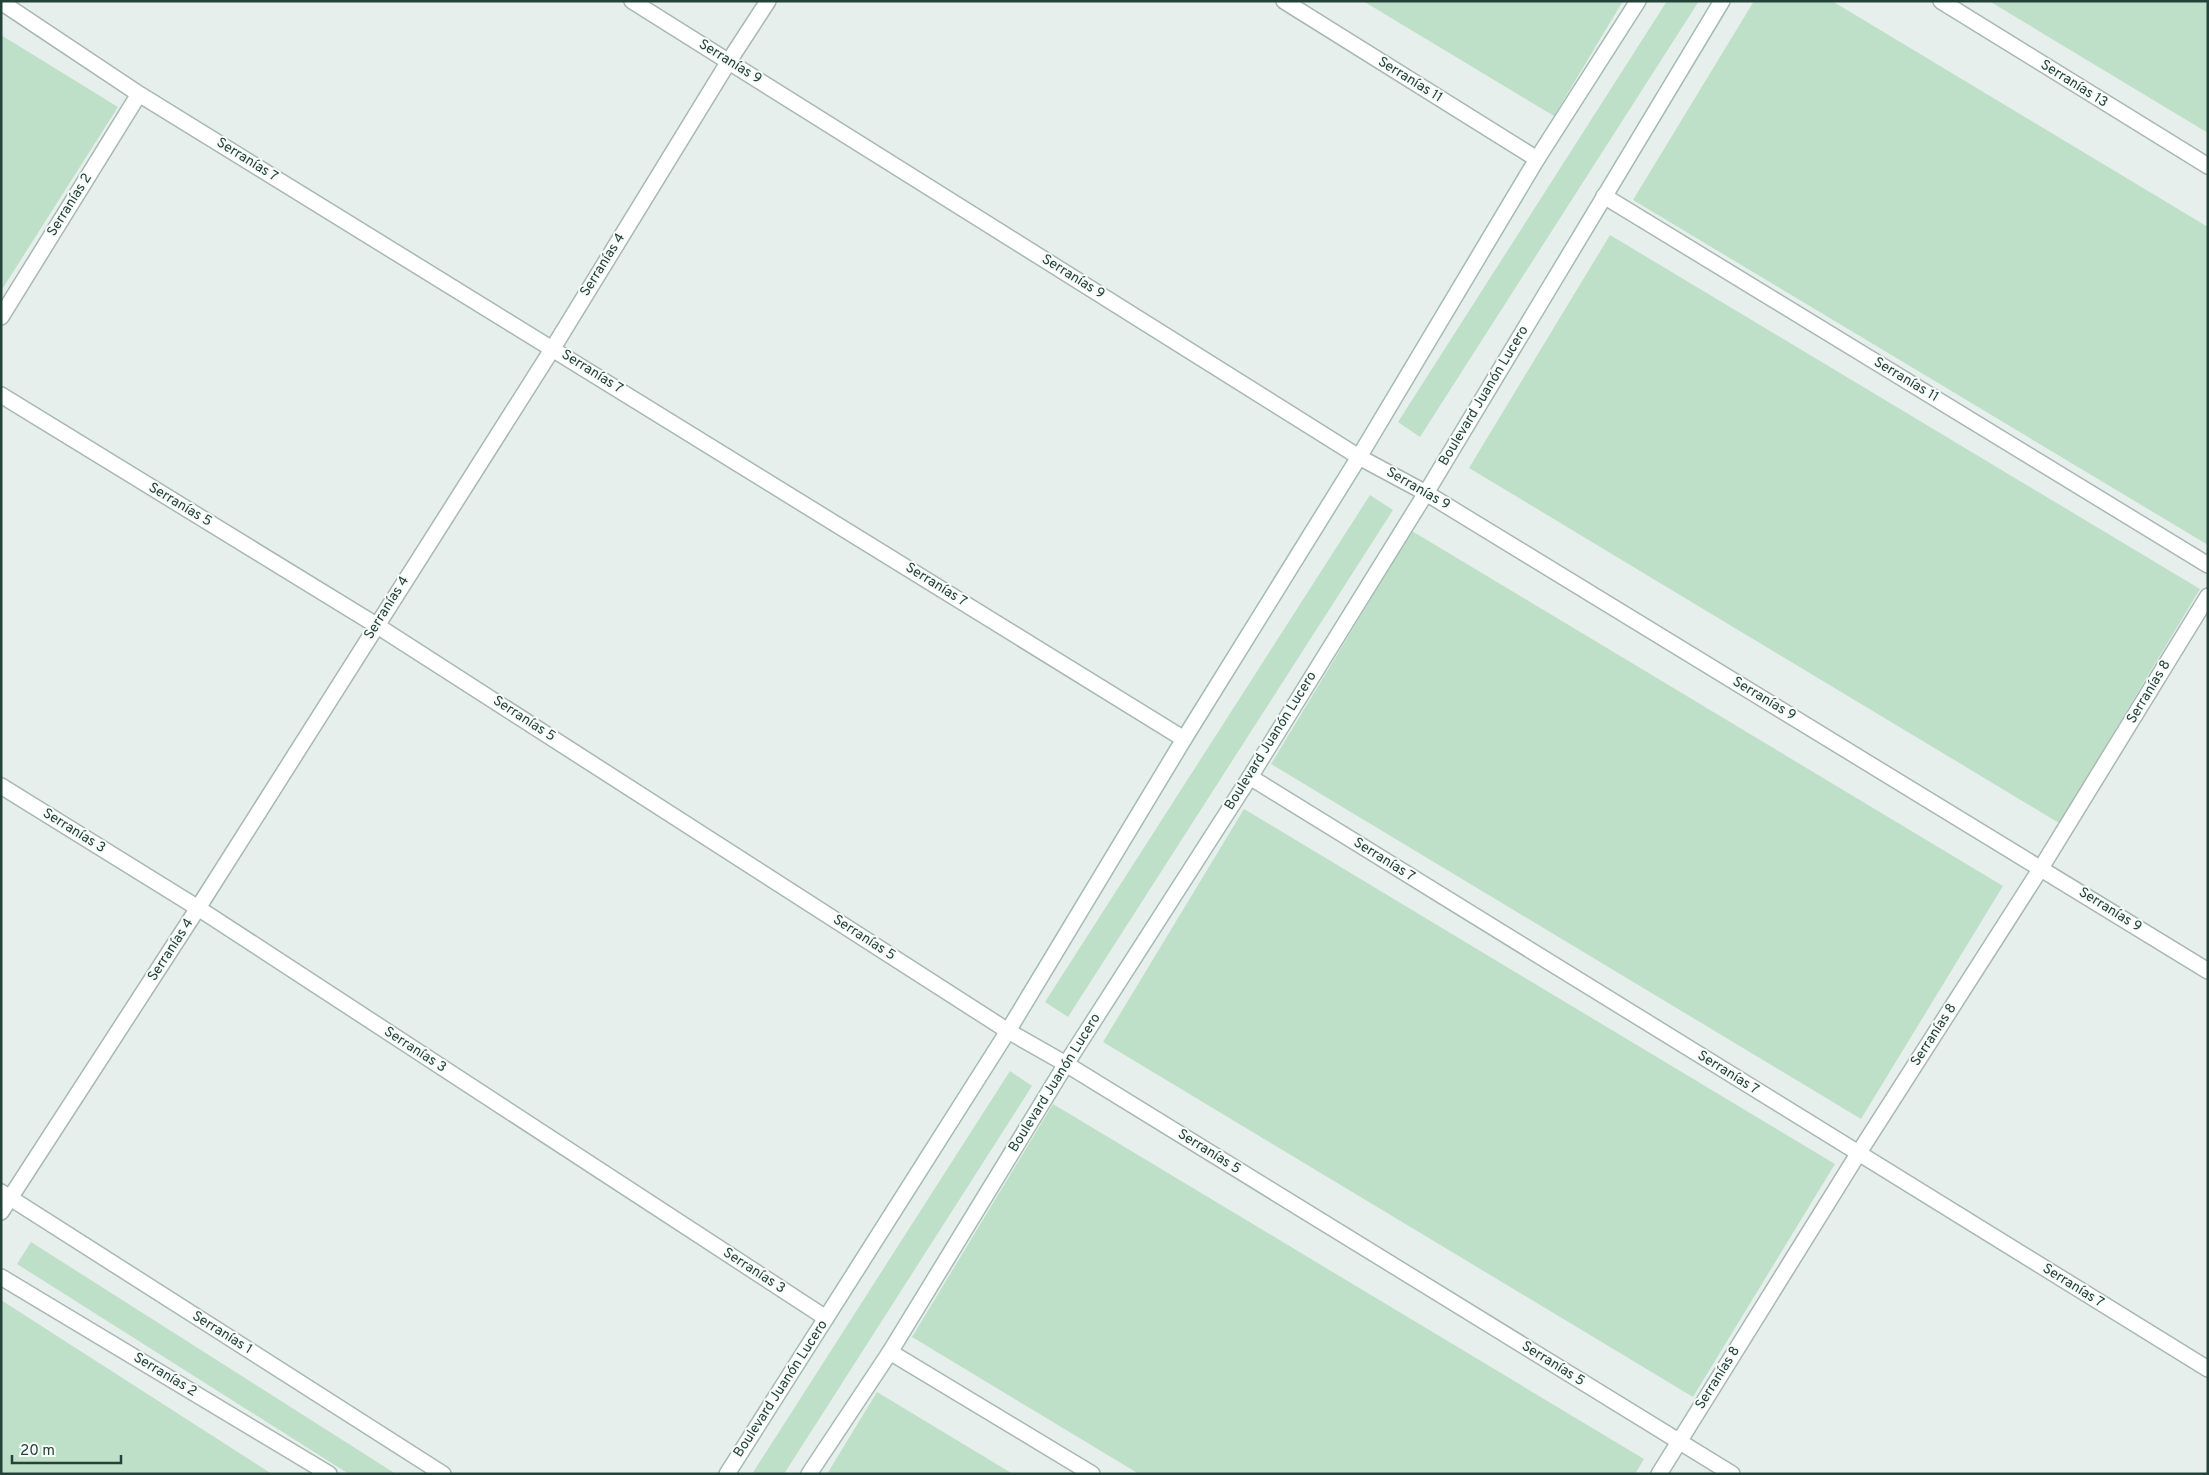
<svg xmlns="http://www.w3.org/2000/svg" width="2209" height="1475" viewBox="0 0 2209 1475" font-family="Overpass,sans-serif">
<rect width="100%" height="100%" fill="#e6efeb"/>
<path fill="#bfe0c8" d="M1363 1H1623L1554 116Z
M1667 1H1699L1420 437 1398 422Z
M1754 1H1832L2208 227V545L1633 200Z
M1989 1H2208V133Z
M1 35 118 107 1 291Z
M1610 235 2200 589 2059 823 1469 468Z
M1370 495 1393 510 1068 1017 1045 1002Z
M1412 531 2003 886 1861 1119 1271 764Z
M1244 809 1835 1164 1693 1397 1103 1042Z
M1010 1071 1032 1086 784 1474H752Z
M1053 1104 1644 1459 1635 1474H1139L912 1337Z
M31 1242 396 1474H349L17 1264Z
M1 1300 272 1474H1Z
M877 1392 1013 1474H827Z"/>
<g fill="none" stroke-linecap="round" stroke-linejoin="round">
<g stroke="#a8b8b2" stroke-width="18">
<path id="minor" d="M632 1 1359 457 1426 493 2208 971
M1284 1 1537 159
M1941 1 2208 166
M1 2 139 94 1184 739
M1604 196 2208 565
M1 317 139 94
M1 395 376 625 1008 1031 1066 1064 1732 1474
M1250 777 2208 1369
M1 786 198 908 826 1318
M1 1212 198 908 553 348 729 61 768 1
M890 1352 1092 1474
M1659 1474 1858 1154 2041 868 2208 596"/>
</g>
<g stroke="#a8b8b2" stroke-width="18">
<path id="tertiary" d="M1 1192 443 1474
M1 1277 329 1474"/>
</g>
<g stroke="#a4bbb3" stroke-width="18">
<path id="secondary" d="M727 1474 1008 1031 1184 739 1359 457 1537 159 1638 1
M809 1474 890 1352 1066 1064 1250 777 1426 493 1722 1"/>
</g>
<use href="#minor" stroke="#fff" stroke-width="15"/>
<use href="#tertiary" stroke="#fff" stroke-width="15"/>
<use href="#secondary" stroke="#fff" stroke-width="15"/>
</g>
<g text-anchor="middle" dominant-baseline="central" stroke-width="4" stroke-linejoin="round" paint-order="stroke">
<g font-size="14" fill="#24423a" stroke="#f7fbf9">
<text transform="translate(730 62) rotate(32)">Serranías 9</text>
<text transform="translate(1410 80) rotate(32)">Serranías 11</text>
<text transform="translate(2074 84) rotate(32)">Serranías 13</text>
<text transform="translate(247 160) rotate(32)">Serranías 7</text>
<text transform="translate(70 205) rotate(-58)">Serranías 2</text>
<text transform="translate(603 265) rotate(-58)">Serranías 4</text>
<text transform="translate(1073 277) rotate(32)">Serranías 9</text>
<text transform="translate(592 372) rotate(32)">Serranías 7</text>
<text transform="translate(1906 380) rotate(31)">Serranías 11</text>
<text transform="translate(1484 396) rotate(-59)">Boulevard Juanón Lucero</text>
<text transform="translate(1418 489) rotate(30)">Serranías 9</text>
<text transform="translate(180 505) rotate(31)">Serranías 5</text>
<text transform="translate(936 585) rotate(32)">Serranías 7</text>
<text transform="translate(387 608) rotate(-58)">Serranías 4</text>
<text transform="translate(2149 692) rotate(-59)">Serranías 8</text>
<text transform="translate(1764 699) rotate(31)">Serranías 9</text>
<text transform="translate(524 719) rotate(33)">Serranías 5</text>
<text transform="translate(1271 741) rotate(-58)">Boulevard Juanón Lucero</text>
<text transform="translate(74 831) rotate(32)">Serranías 3</text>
<text transform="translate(1384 860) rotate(32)">Serranías 7</text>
<text transform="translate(2110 910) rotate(32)">Serranías 9</text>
<text transform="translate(864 938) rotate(33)">Serranías 5</text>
<text transform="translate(171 950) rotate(-57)">Serranías 4</text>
<text transform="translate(1934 1035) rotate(-57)">Serranías 8</text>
<text transform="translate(415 1050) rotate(33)">Serranías 3</text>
<text transform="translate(1728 1073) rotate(32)">Serranías 7</text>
<text transform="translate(1055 1083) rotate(-58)">Boulevard Juanón Lucero</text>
<text transform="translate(1209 1152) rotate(32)">Serranías 5</text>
<text transform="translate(754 1271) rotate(33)">Serranías 3</text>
<text transform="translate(2073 1286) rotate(32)">Serranías 7</text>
<text transform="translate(222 1333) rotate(32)">Serranías 1</text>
<text transform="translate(1553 1364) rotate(32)">Serranías 5</text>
<text transform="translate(165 1375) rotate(31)">Serranías 2</text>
<text transform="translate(1718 1378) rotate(-58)">Serranías 8</text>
<text transform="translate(781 1389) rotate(-57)">Boulevard Juanón Lucero</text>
</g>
</g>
<rect width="2209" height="1475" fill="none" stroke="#24423a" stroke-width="5"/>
<path d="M12 1455v8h109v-8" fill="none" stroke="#24423a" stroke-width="2.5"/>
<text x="20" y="1455" font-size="15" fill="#24423a" stroke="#f7fbf9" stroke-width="4" paint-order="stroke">20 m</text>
</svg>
